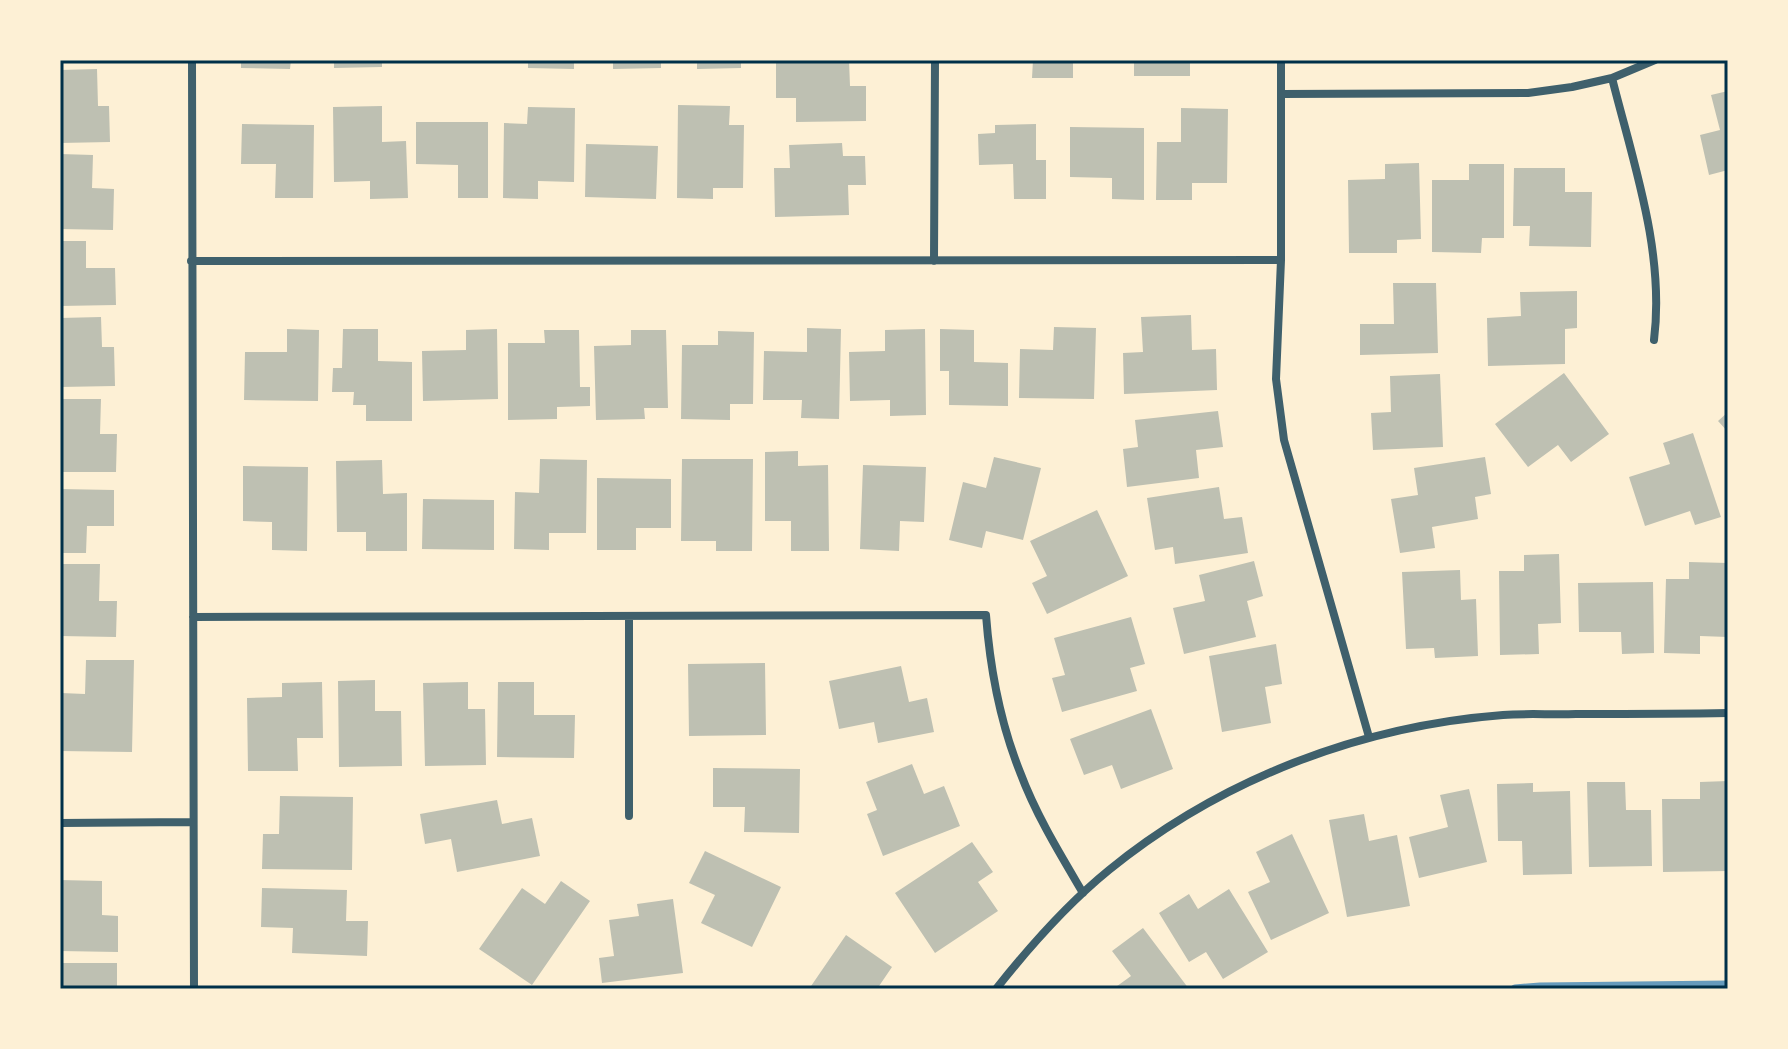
<svg xmlns="http://www.w3.org/2000/svg" width="1788" height="1049" viewBox="0 0 1788 1049" font-family="Jost,sans-serif">
<rect width="100%" height="100%" fill="#fdf0d5"/>
<g fill="none" stroke-linecap="round" stroke-linejoin="round">
<path stroke="#669bbc" stroke-width="9" d="M1515 989 1540 987 1728 985"/>
</g>
<path fill="#bec0b2" d="M241 60H291L290 69 241 68Z
M334 60H382V67L334 68Z
M528 60H574V69L528 68Z
M613 60H661V68L613 69Z
M697 60H741V68L697 69Z
M776 60H849L850 86H866V121L796 122V98H776Z
M1033 60H1073V78H1032Z
M1134 60H1190V76H1134Z
M97 69 98 106H109L110 142 60 143V70Z
M1728 91V170L1709 175 1700 135 1720 130 1711 95Z
M678 105 730 106 729 125H744L743 188H713V199L677 198Z
M382 106V142L406 141 408 198 370 199V181L334 182 333 107Z
M528 107 575 108 574 182 538 181V199L503 198 504 123 527 124Z
M1181 108 1228 109 1227 183H1192V200H1156L1157 142H1181Z
M416 122H488V198H458V165L416 164Z
M242 124 314 125 313 198H275L276 164H241Z
M1036 124V160H1046V199H1014L1013 164 979 165 978 134 995 133V125Z
M1070 127 1144 128V200L1112 199V178L1070 177Z
M842 143 843 156H865L866 185H848L849 215 775 217 774 168H790L789 145Z
M586 144 658 146 656 199 585 197Z
M60 154 93 155 92 188 114 189 113 230 60 229Z
M1419 163 1421 239 1397 240V253H1349L1348 180 1385 179V164Z
M1469 164H1504V238H1482L1481 253 1432 252V180H1469Z
M1514 168H1565V192H1592L1591 247 1529 246 1530 226H1513Z
M60 241H86V268H115L116 305 60 306Z
M1393 283H1436L1438 353 1360 355V324H1394Z
M1577 291V328L1565 329V364L1488 366 1487 318 1521 316 1520 292Z
M1191 315 1192 350 1216 349 1217 390 1124 394 1123 353 1143 352 1141 317Z
M101 317 102 347H114L115 386 60 387V318Z
M1054 327 1096 328 1094 399 1019 398 1020 349 1053 350Z
M807 328 841 329 839 419 801 418 802 400H763L764 351 807 352Z
M287 329 319 330 318 401 244 400 245 352H287Z
M343 329H378V361L412 362V421H366V405H353L354 392H332L333 368H342Z
M497 329 498 399 423 401 422 351 466 350V330Z
M925 329 926 415 890 416V400L850 401 849 352 885 351V330Z
M940 329 974 330V362L1008 363V406L949 405V371H940Z
M544 330H579L580 387H590V406L557 407V419L508 420V343H545Z
M631 330H666L668 408H644L645 419 596 420 594 346 631 345Z
M718 331 754 332 753 404H730V420L681 419 682 345H718Z
M1564 373 1609 434 1571 462 1558 445 1528 467 1495 424Z
M1440 374 1443 447 1373 450 1371 413 1391 412 1390 376Z
M60 399H101L100 434H117L116 472H60Z
M1218 411 1223 447 1196 450 1199 478 1127 487 1123 449 1138 447 1135 420Z
M1728 412V432L1718 421Z
M1693 433 1721 517 1695 525 1690 511 1645 526 1629 477 1670 464 1663 443Z
M798 451V466L828 465 829 551H791V521H765V452Z
M994 457 1041 468 1023 540 986 531 982 548 949 540 963 482 986 488Z
M1485 457 1491 494 1475 497 1478 519 1432 527 1435 548 1400 553 1391 499 1418 495 1414 468Z
M540 459 587 460 586 533H549V550L514 549 515 492 539 493Z
M682 459H753L752 551H716V541H681Z
M382 460 383 494 407 493V551H366V532H337L336 461Z
M863 465 926 467 924 522 900 521 899 551 860 549Z
M243 466 308 467 307 551 272 550V522L243 521Z
M597 478 671 479V528H636V550H597Z
M1219 487 1224 519 1242 517 1248 553 1175 564 1173 547 1155 550 1147 498Z
M60 489 114 490V526H87L86 553H60Z
M423 499 494 500V550L422 549Z
M1097 510 1128 576 1047 614 1032 583 1047 576 1030 541Z
M1559 554 1561 623 1538 624 1539 654 1500 655 1499 571H1524V555Z
M1254 561 1263 596 1247 601 1256 637 1184 654 1173 608 1205 601 1199 575Z
M1689 562 1728 563V637L1700 636V654L1664 653 1666 579H1689Z
M60 564H100L99 601H117L116 637 60 636Z
M1460 570 1461 600 1476 599 1478 656 1435 658 1434 648 1406 649 1402 572Z
M1653 582 1654 653 1622 654 1621 632H1579L1578 583Z
M1131 617 1145 664 1130 668 1137 691 1062 712 1052 678 1065 675 1054 638Z
M1276 644 1282 684 1265 687 1271 723 1222 732 1209 656Z
M86 660H134L132 752 60 751 61 693 85 694Z
M765 663 766 735 689 736 688 664Z
M901 666 909 702 927 698 934 732 878 743 874 722 839 729 829 681Z
M375 680V711H401L402 766 339 767 338 681Z
M322 682 323 738H297L298 771H248L247 698 282 697V683Z
M468 682V709H485L486 765 425 766 423 683Z
M498 682H534V715H575L574 758 497 757Z
M1151 709 1173 769 1121 789 1112 765 1084 775 1070 739Z
M912 764 924 794 944 786 960 826 883 856 867 814 877 810 866 782Z
M713 768 800 769 799 833 744 832 745 807H713Z
M1728 781V871L1663 872 1662 799H1700V782Z
M1587 782H1625L1626 810H1651L1652 866 1589 867Z
M1533 783V792L1570 791 1572 874 1523 875 1522 841H1498L1497 784Z
M1469 789 1487 862 1419 878 1409 837 1448 827 1440 795Z
M280 796 353 797 352 870 262 869 263 834H279Z
M497 800 502 824 532 818 540 856 457 872 451 839 425 844 420 814Z
M1364 814 1369 841 1397 835 1410 906 1347 917 1329 820Z
M1292 834 1329 913 1271 940 1248 892 1270 882 1256 852Z
M972 842 993 872 978 882 998 911 935 953 895 893Z
M705 851 781 887 752 947 701 923 715 895 689 883Z
M60 880 102 881V915L118 916V952L60 951Z
M561 881 590 901 532 985 479 949 522 888 545 904Z
M262 888 347 890 346 921H368L367 956 292 953 293 928 261 927Z
M1229 889 1268 952 1223 979 1206 952 1189 962 1159 913 1189 894 1198 909Z
M673 899 683 973 602 983 599 958 614 956 609 920 639 916 637 904Z
M1143 928 1189 989H1113L1131 976 1112 951Z
M846 935 892 967 877 989H809Z
M60 963H117V989H60Z"/>
<g fill="none" stroke-linecap="round" stroke-linejoin="round">
<path stroke="#3f606c" stroke-width="8" d="M192 60 194 989
M1281 60V260L1276 379 1284 440 1369 737
M1612 78C1633 162 1665 252 1654 340
M1281 94 1528 93 1572 87 1612 78 1655 60
M191 261 1281 260
M934 261 935 60
M629 616V816
M193 617 986 615C990 668 1000 722 1020 772 1036 815 1060 854 1083 893
M60 823 193 822
M996 989C1030 946 1066 905 1109 870 1221 779 1360 726 1503 715 1527 713 1552 715 1576 714 1627 714 1677 714 1728 713"/>
</g>
<rect width="1788" height="1049" fill="none" stroke="#fdf0d5" stroke-width="124"/>
<rect x="62" y="62" width="1664" height="925" fill="none" stroke="#003049" stroke-width="3"/>
</svg>
